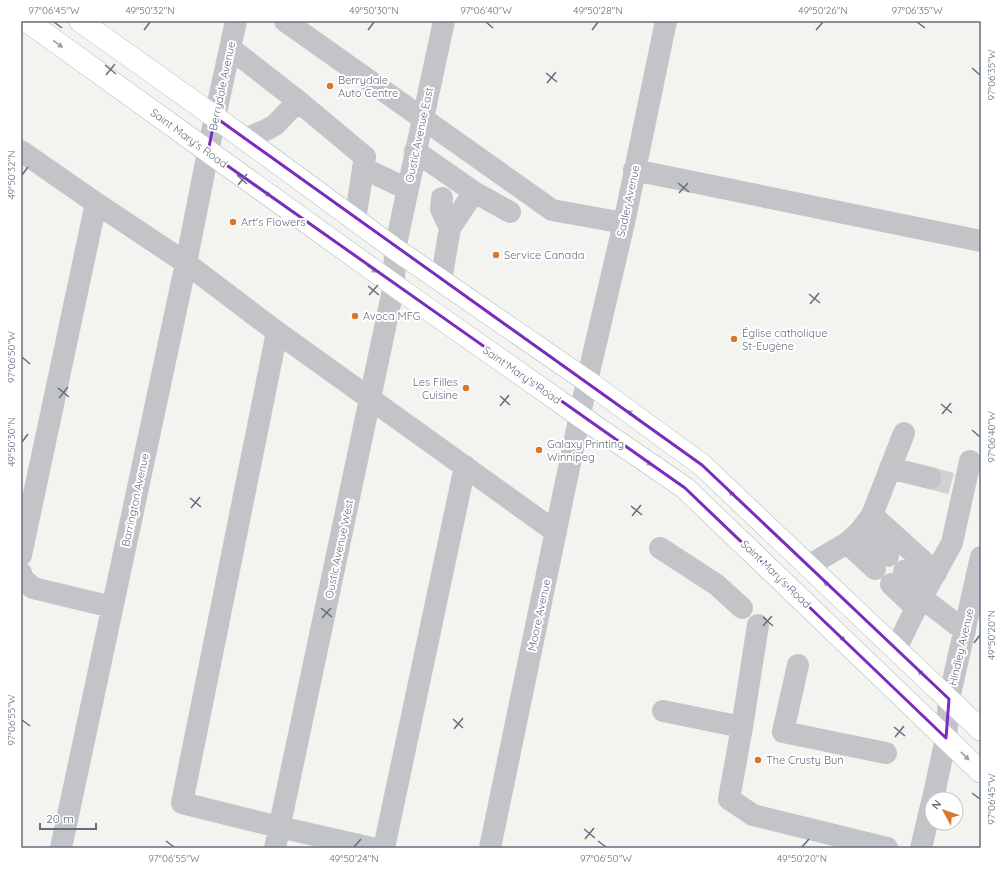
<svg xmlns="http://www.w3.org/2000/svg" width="1002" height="869" viewBox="0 0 1002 869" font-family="Quicksand,sans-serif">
<rect width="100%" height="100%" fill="#f3f4f0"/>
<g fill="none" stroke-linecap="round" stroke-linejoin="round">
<path stroke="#cfd2d4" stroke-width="22" stroke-dasharray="22 11" stroke-linecap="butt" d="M930 478 953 484"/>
<g stroke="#b2b5b9" stroke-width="23">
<path id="major" d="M27 21 394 285 580 416 685 488 981 772
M80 21 215 117 395 249 587 381 702 465 981 730"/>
</g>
<path stroke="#c2c4c8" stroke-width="22" d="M285 21 552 210 624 223
M230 48 298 101 365 157 355 220
M245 139 266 130 275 125 298 101
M21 151 96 203 186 263 277 332 556 532
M415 151 474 192 510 212
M363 168 407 189
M634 170 981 241
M442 198 441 209 450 228
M441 281 450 228 474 192
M277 332 182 803 279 827 372 848
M890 468 930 478
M872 515 936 573
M860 531 888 556
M847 543 875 569
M660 548 717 585 742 608
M21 555 96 203
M808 566 847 543 860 531 872 515 904 433
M904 571 926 590
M21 573 23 579 33 588 112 607
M891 584 916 608
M922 598 965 631
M896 649 916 608 952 543 970 461
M798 665 783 732 886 753
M663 711 742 727 758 625
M742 727 729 799 753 815 887 848
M933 799 946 738 949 699 981 557
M61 848 186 263 215 117 236 21
M275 848 394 285 395 249 444 21
M384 848 465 466
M490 848 587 381 624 223 666 21
M921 848 932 802"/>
<use href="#major" stroke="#fff" stroke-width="22"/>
</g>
<defs><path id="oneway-solid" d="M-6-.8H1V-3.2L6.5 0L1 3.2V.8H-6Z"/></defs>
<g fill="#9aa1ac">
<use href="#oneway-solid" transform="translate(58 44) rotate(36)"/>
<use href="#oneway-solid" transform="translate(266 193) rotate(35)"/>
<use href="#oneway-solid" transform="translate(372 269) rotate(35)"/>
<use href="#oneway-solid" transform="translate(632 414) rotate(-144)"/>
<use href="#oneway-solid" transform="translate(647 462) rotate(34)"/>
<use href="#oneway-solid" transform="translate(733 495) rotate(-137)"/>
<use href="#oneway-solid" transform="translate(828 585) rotate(-137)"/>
<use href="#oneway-solid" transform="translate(841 637) rotate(44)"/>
<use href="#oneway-solid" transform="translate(922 674) rotate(-137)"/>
<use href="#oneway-solid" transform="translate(965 756) rotate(44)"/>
</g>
<path fill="none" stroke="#7b2cbf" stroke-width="3" stroke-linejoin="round" d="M215 117 702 465 949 699 946 738 685 488 208 152Z"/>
<path fill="none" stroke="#646e7f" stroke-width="1.5" d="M54 22 62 28M486 22 493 28M917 22 925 28M144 30 150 22M368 30 374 22M592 30 598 22M816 30 823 22M105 65 116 74M972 68 980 75M546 73 557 82M106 75 115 64M547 83 556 72M22 175 28 167M237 175 247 184M678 183 689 192M238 185 247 174M679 193 688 183M368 286 379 295M809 294 820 303M369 295 378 285M810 304 819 293M22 357 30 364M58 388 69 397M500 396 510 405M59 398 68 387M941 404 952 413M500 406 509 395M942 414 951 403M972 430 980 437M22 442 28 434M190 498 201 507M631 506 642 515M191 508 200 497M632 516 641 505M321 608 332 617M763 617 773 626M322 618 331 608M763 626 772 616M974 643 980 635M453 719 463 728M22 720 30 726M894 727 905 736M454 729 463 718M895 737 904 726M972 793 980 799M584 829 595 838M585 839 594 828M166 841 174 847M598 841 606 847M354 847 361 839M802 847 809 839"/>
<g fill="#d6772d" stroke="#fff" stroke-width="1.5">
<circle cx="330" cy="86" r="4"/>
<circle cx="233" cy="222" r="4"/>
<circle cx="496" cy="255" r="4"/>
<circle cx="355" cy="316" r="4"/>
<circle cx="734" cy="339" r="4"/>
<circle cx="466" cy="388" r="4"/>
<circle cx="539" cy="450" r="4"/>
<circle cx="758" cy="760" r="4"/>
</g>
<g text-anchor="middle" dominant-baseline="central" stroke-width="4" stroke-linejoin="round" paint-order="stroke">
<g font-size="11" fill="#646e7f" stroke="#fff" text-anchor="start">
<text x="338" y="80">Berrydale<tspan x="338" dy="13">Auto Centre</tspan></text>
<text x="241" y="222">Art's Flowers</text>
<text x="504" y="255">Service Canada</text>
<text x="363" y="316">Avoca MFG</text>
<text x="742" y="333">Église catholique<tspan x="742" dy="13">St-Eugène</tspan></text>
<text x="458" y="382" text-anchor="end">Les Filles<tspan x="458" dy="13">Cuisine</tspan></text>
<text x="547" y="444">Galaxy Printing<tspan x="547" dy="13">Winnipeg</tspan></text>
<text x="766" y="760">The Crusty Bun</text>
</g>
<g font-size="11" fill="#646e7f" stroke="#fff">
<text transform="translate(222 86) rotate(-78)">Berrydale Avenue</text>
<text transform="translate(419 135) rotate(-78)">Oustic Avenue East</text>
<text transform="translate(189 138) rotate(36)">Saint Mary's Road</text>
<text transform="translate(628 201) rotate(-78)">Sadler Avenue</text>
<text transform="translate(522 375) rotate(35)">Saint Mary's Road</text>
<text transform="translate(135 500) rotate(-78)">Barrington Avenue</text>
<text transform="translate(339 549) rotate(-78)">Oustic Avenue West</text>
<text transform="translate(776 574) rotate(44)">Saint Mary's Road</text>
<text transform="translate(539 615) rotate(-78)">Moore Avenue</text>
<text transform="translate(961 647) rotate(-77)">Hindley Avenue</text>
</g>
</g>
<rect width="1002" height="869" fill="none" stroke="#ffffff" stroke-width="44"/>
<g transform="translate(944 811) rotate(310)"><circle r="19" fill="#ffffff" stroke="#c1c5cc"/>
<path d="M0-3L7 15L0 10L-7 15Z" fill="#d6772d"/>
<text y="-6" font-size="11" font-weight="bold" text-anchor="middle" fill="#646e7f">N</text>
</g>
<path d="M40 823v6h56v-6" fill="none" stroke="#646e7f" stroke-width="2"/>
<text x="46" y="823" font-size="12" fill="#646e7f" stroke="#ffffff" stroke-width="3" paint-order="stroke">20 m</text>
<rect x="22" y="22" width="958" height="825" fill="none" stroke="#646e7f" stroke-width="1.5"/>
<g font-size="10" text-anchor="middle" fill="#646e7f">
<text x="54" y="14">97°06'45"W</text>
<text x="150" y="14">49°50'32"N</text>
<text x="374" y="14">49°50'30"N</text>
<text x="486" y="14">97°06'40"W</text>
<text x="598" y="14">49°50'28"N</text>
<text x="823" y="14">49°50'26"N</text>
<text x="917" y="14">97°06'35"W</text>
<text transform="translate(991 75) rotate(-90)" y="4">97°06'35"W</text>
<text transform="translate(11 175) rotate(-90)" y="4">49°50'32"N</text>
<text transform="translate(11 357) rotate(-90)" y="4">97°06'50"W</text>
<text transform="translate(991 437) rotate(-90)" y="4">97°06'40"W</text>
<text transform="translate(11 442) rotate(-90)" y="4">49°50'30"N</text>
<text transform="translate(991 635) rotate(-90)" y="4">49°50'20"N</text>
<text transform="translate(11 720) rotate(-90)" y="4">97°06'55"W</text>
<text transform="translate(991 799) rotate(-90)" y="4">97°06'45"W</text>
<text x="174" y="862">97°06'55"W</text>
<text x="354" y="862">49°50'24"N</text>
<text x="606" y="862">97°06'50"W</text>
<text x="802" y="862">49°50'20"N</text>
</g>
</svg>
